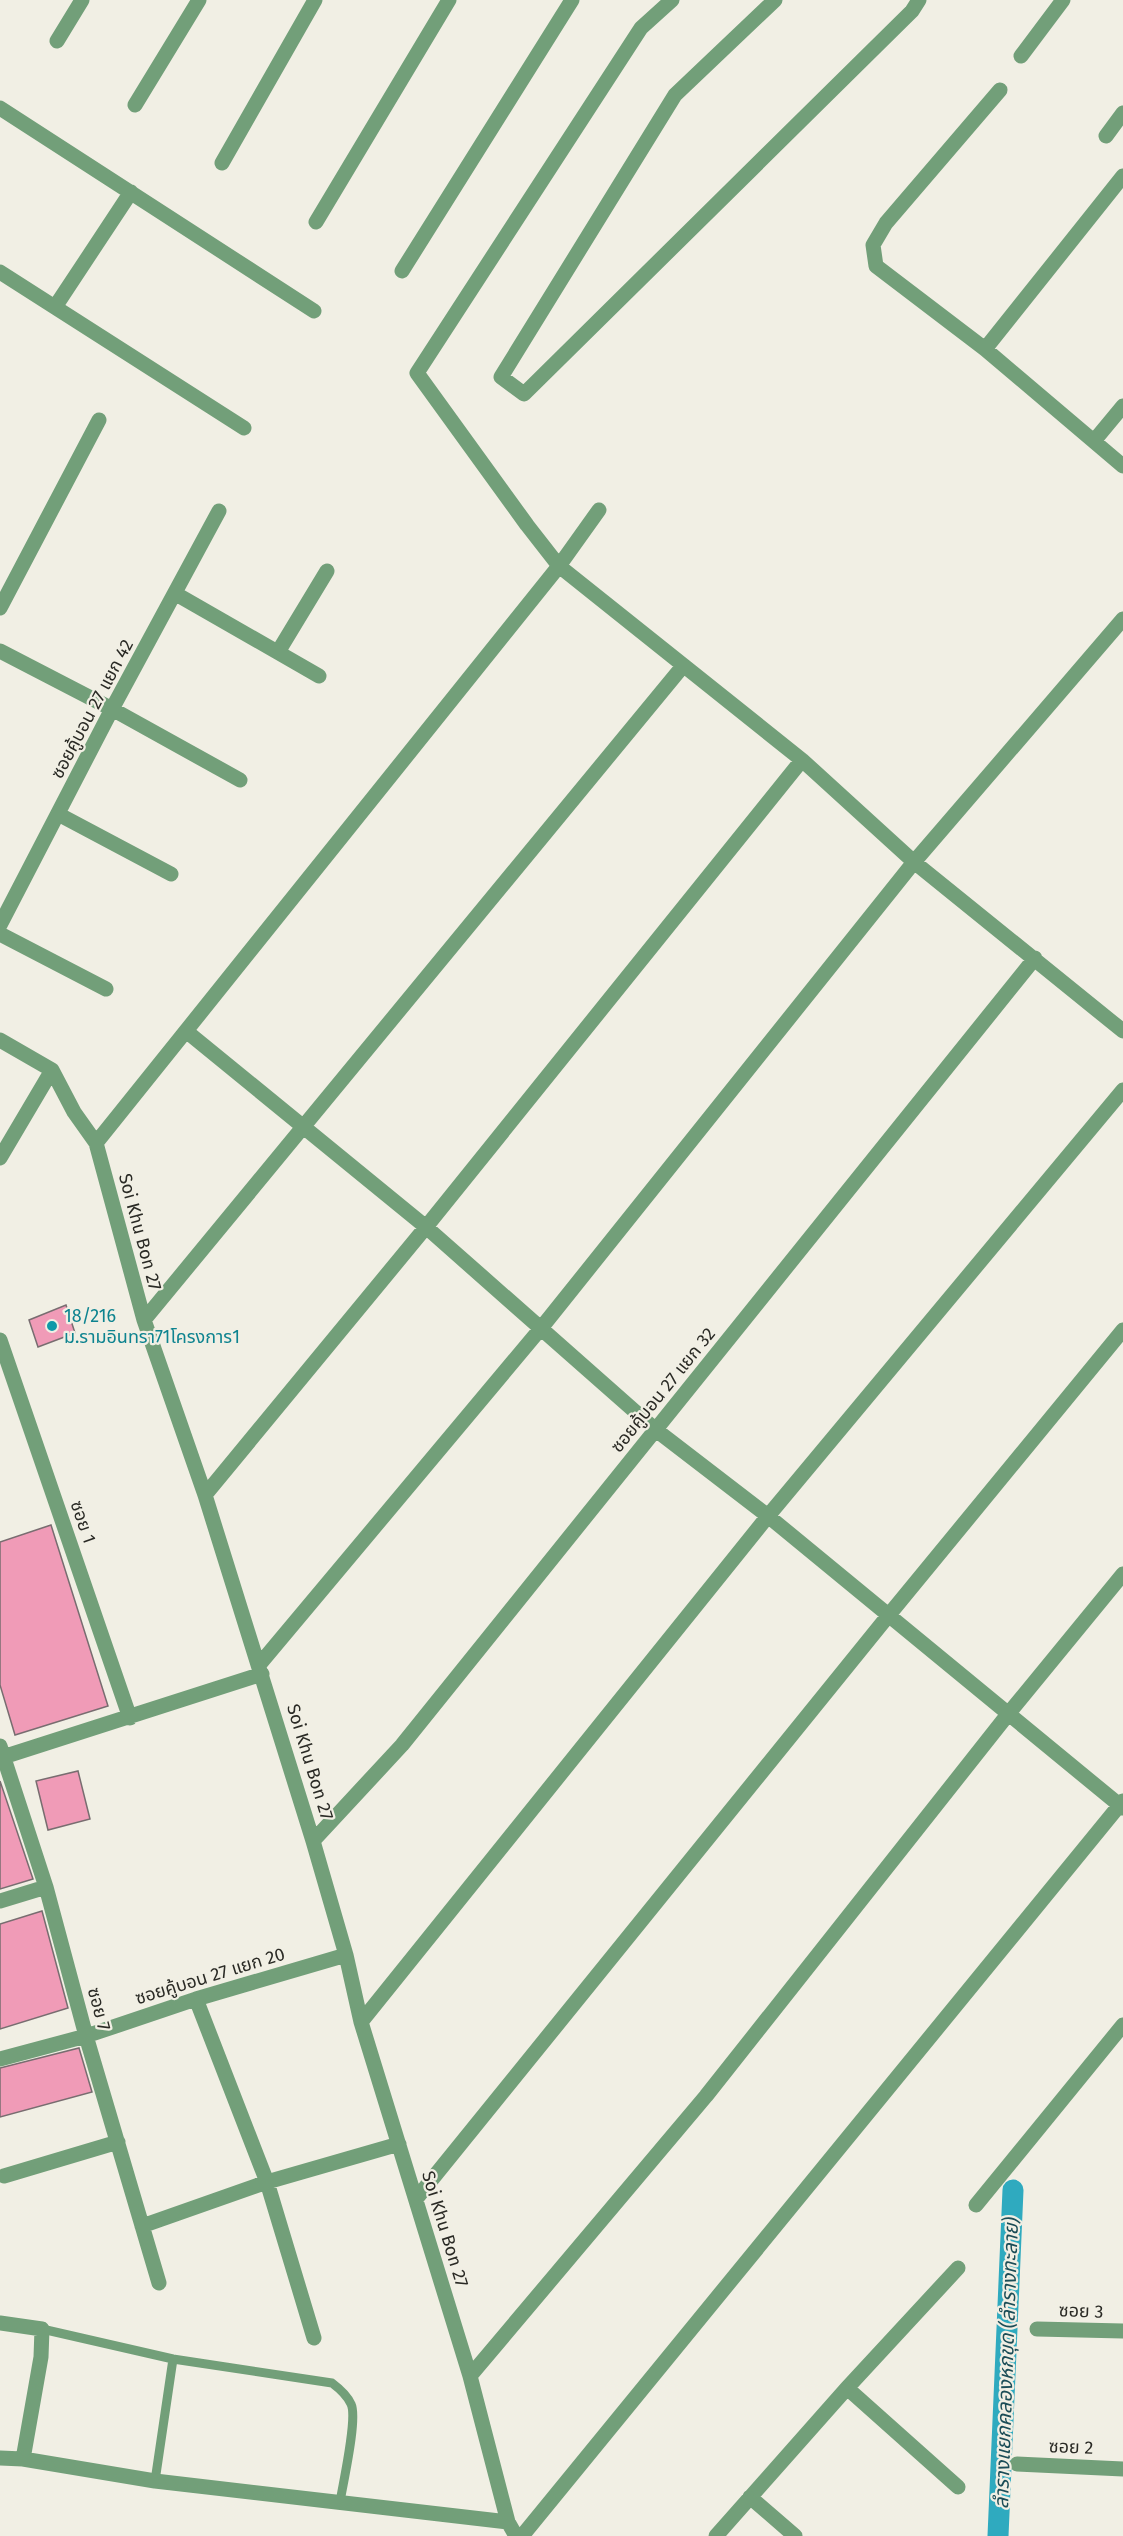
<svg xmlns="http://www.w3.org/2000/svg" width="1123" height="2536" viewBox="0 0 1123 2536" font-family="'Fira Sans','Noto Sans Thai',sans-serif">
<rect width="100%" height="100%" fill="#f1efe4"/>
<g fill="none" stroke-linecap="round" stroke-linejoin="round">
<path stroke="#2faabf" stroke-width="21" d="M998 2536 1013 2190"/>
</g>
<path fill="#f09bb7" stroke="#786d70" stroke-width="1.5" d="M66 1305 75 1333 38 1347 29 1320Z
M51 1525 108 1706 15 1735 0 1685V1542Z
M78 1771 90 1819 48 1830 36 1781Z
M0 1781 33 1879 0 1889Z
M42 1911 68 2008 0 2029V1924Z
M79 2048 92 2092 0 2117V2068Z"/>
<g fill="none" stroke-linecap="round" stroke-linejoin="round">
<path stroke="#729f79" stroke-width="9" d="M42 2329 173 2359 332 2383C340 2389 347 2395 351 2404 358 2418 343 2483 340 2502
M155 2481 173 2359"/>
<path stroke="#729f79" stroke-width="15" d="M672 0 641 28 417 373 527 525 559 566 802 760 914 862 1123 1031
M775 0 675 95 501 377 524 394 912 11 919 0
M57 41 82 0
M1021 56 1063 0
M1000 90 886 223 873 245 876 266 985 349 1123 466
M135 105 199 0
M0 108 314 311
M1106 136 1123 113
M222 163 315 0
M316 222 449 0
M402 271 572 0
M0 272 244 428
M55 307 131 192
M985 349 1123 176
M1094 441 1123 406
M176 594 319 676
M0 608 99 420
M0 651 112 709 240 780
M278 652 327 571
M58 814 171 874
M0 925 112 709 219 511
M0 934 106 989
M186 1031 426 1227 656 1430 768 1516 1123 1808
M0 1040 52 1070 74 1112 96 1143 144 1320 205 1495 313 1841 346 1955 361 2022 470 2376 508 2522 516 2536
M96 1143 559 566 599 510
M0 1158 52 1070
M144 1320 683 666
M0 1340 130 1718
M205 1495 426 1227 802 760
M259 1665 542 1327 914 862 1123 619
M0 1746 46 1887 86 2036 159 2283
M0 1758 262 1674
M313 1841 402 1745 1035 958
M0 1901 46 1887
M196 1999 267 2182 314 2338
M361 2022 768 1516 1123 1090
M0 2059 86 2036 196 1999 346 1955
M4 2176 118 2142
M416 2199 888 1616 1123 1330
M976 2205 1123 2025
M142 2226 267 2182 399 2144
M0 2323 42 2329 41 2357 23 2459
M1037 2329 1123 2331
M470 2376 706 2096 1009 1713 1123 1574
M847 2388 958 2487
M0 2458 23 2459 155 2481 508 2522
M1017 2464 1123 2469
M750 2497 795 2536
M522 2536 1123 1801
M716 2536 847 2388 958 2268"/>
</g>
<circle fill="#0f9aa8" stroke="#f1efe4" stroke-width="2" cx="52" cy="1326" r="6"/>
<g text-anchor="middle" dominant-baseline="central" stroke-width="4.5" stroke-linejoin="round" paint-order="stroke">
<g font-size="18" fill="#2a2a25" stroke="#f1efe4">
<text transform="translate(92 709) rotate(-62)">ซอยคู้บอน 27 แยก 42</text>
<text transform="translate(140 1232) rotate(75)">Soi Khu Bon 27</text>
<text transform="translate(663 1390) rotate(-51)">ซอยคู้บอน 27 แยก 32</text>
<text transform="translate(83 1522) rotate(71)">ซอย 1</text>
<text transform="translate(310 1762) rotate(73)">Soi Khu Bon 27</text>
<text transform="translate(210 1976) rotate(-17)">ซอยคู้บอน 27 แยก 20</text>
<text transform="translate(99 2009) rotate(75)">ซอย 7</text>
<text transform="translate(445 2229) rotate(73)">Soi Khu Bon 27</text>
<text transform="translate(1081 2311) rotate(2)">ซอย 3</text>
<text transform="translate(1071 2447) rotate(2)">ซอย 2</text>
</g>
<g font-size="18" fill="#0d838f" stroke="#f1efe4" text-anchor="start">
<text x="64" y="1316">18/216<tspan x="64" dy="21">ม.รามอินทรา71โครงการ1</tspan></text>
</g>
<g font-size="20" font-style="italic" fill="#1b4d57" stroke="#f1efe4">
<text transform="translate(1006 2363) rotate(-88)">ลำรางแยกคลองหกขุด (ลำรางทะลาย)</text>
</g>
</g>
</svg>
